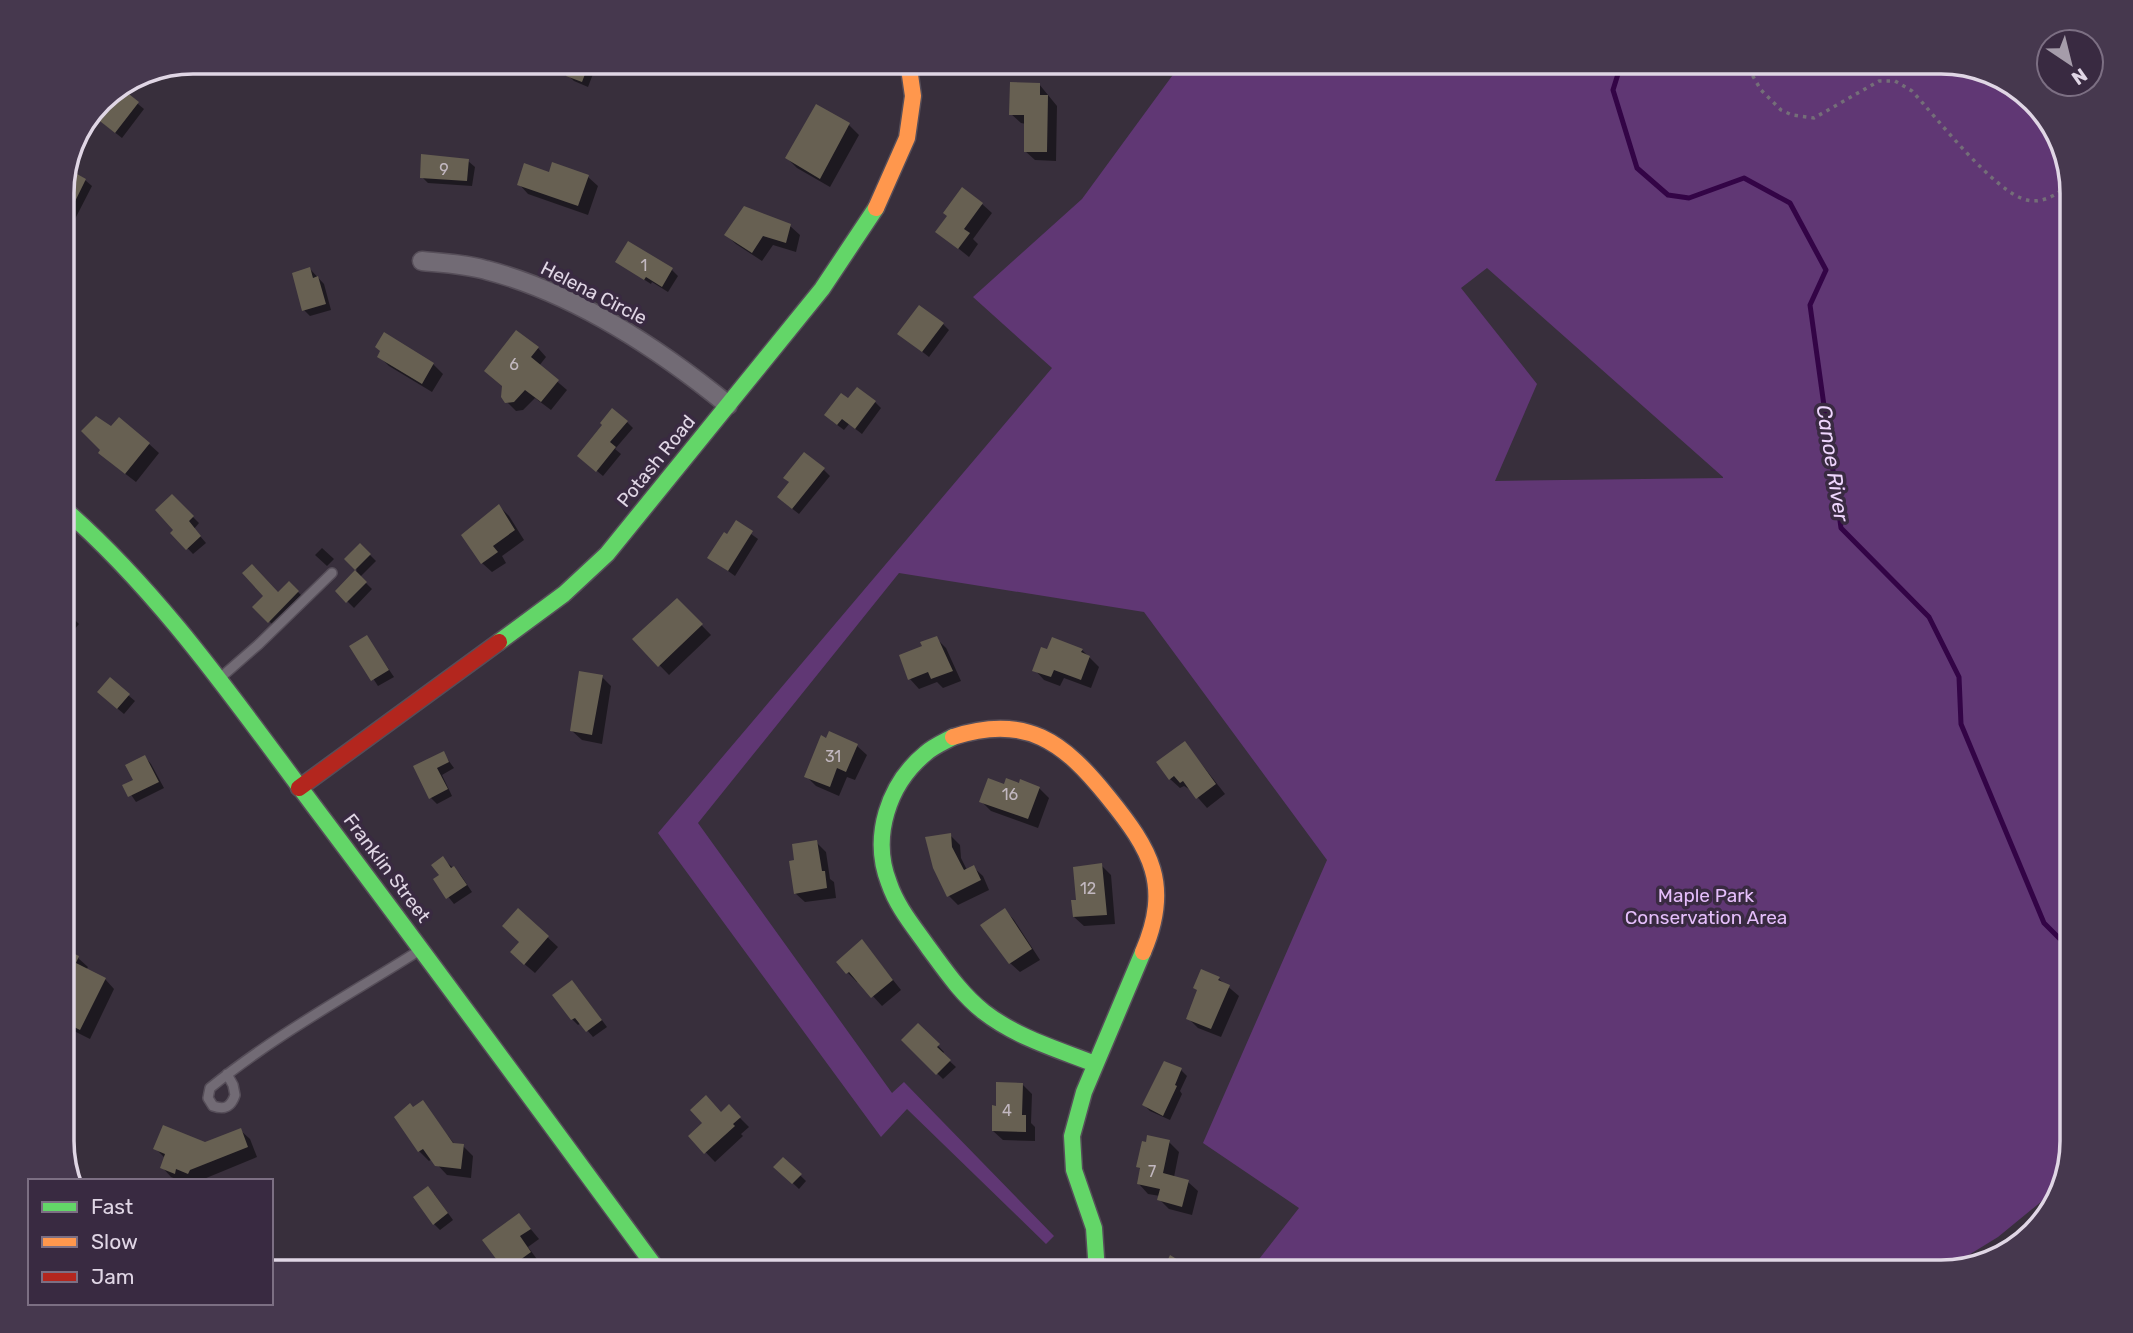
<svg xmlns="http://www.w3.org/2000/svg" width="2133" height="1333" viewBox="0 0 2133 1333" font-family="Rubik,sans-serif">
<rect width="100%" height="100%" fill="#382f3c"/>
<path fill="#603774" fill-rule="evenodd" d="M1183 61H1941L2007 79 2054 126 2071 184 2072 1141 2059 1187 1998 1237 1941 1272H1249L1299 1208 1203 1143 1327 860 1144 612 899 573 698 823 892 1093 904 1082 1054 1236 1046 1244 907 1109 881 1137 658 833 1052 368 973 297 1082 199ZM1487 268 1723 477V478L1495 481 1537 384 1461 288Z"/>
<path fill="#0007" d="M192 61H217L188 74 179 64Z
M573 61H591L596 66 588 87 574 81 568 75Z
M1039 84 1057 106 1056 161 1035 160 1025 151 1026 124 1021 123 1011 114Z
M121 90 144 109 122 138 104 124Z
M817 106 849 125 859 135 830 187 797 168 787 158Z
M468 161 475 167 472 186 428 183 422 177Z
M67 171 85 180 92 186 75 219 62 213V184Z
M588 177 598 186 588 215 528 194 519 184Z
M982 204 992 213 973 239 978 244 969 257 938 232Z
M790 226 800 235 796 252 773 245 762 261 736 244 726 235Z
M617 262 672 270 678 276 668 292 652 282 651 284Z
M310 269 324 284 331 310 310 316 304 310Z
M943 324 949 330 929 357 906 339Z
M538 348 546 357 539 366 567 390 551 410 535 398 523 410 516 411 502 397 504 387Z
M379 356 433 364 443 374 432 392 389 366Z
M848 401 875 402 881 408 862 434 849 424 844 430 832 421Z
M627 422 633 428 615 449 621 454 603 476 585 461Z
M111 428 149 444 159 453 136 482 110 462Z
M824 470 830 476 799 514 785 503 790 483Z
M172 496 199 523 194 529 206 543 193 554 173 533 175 530Z
M499 506 509 516 524 540 502 556 506 563 492 572 482 563Z
M736 523 758 539 735 576 709 557Z
M360 545 376 561 360 577 372 589 354 608 337 591 357 570 346 559Z
M322 548 334 559 327 566 315 555Z
M289 583 304 598 275 627 255 607 265 596 278 595Z
M677 600 711 635 669 675 634 639Z
M62 608 79 624 62 644Z
M367 637 394 677 378 686 352 646Z
M936 638 946 648 961 681 943 688 937 682 919 689 910 679 924 647Z
M1082 650 1099 667 1091 688 1064 678 1060 686 1044 680 1035 670Z
M602 677 611 686 602 744 582 740 572 731Z
M110 680 135 701 124 714 105 698Z
M830 733 857 746 867 755 855 780 847 777 839 796 816 786 806 776Z
M1185 743 1225 794 1207 808 1192 791 1184 786 1180 788 1170 779Z
M443 753 454 768 442 775 452 796 437 804 431 798 415 767Z
M145 757 151 764 164 788 136 802 125 786 135 781Z
M1020 785 1039 788 1049 798 1038 828 991 811 981 801 1006 786Z
M950 835 960 845 961 858 967 870 973 867 983 876 989 890 958 905 949 896Z
M816 842 826 852 830 879 834 882 836 898 805 902 795 893 796 861Z
M443 859 460 874 472 892 454 904 435 880 441 876Z
M1101 865 1111 875 1115 924 1084 926 1074 917 1078 901Z
M518 910 558 947 535 973 522 962Z
M1005 910 1014 920 1040 960 1020 972 1010 963Z
M862 941 901 990 882 1006 859 981 857 982 848 973Z
M62 950 78 958 88 967 86 970 105 979 114 989 90 1039 62 1025Z
M1219 979 1239 996 1221 1037 1198 1028 1189 1019Z
M578 988 607 1027 593 1037 581 1023 578 1025 572 1019Z
M918 1025 944 1052 942 1054 956 1067 943 1079 903 1040Z
M1181 1070 1187 1076 1180 1091 1182 1094 1170 1120 1150 1111 1144 1105Z
M1022 1084 1032 1094 1031 1123 1035 1127V1141L1003 1140 993 1131 998 1107Z
M423 1103 455 1145 463 1146 473 1156 471 1178 447 1175 432 1159 429 1161 419 1151 396 1118Z
M729 1107 749 1127 741 1134 743 1136 715 1162 690 1136Z
M240 1130 250 1139 257 1157 199 1181 186 1178 185 1181H181L171 1177 162 1167 165 1158 156 1149 205 1143Z
M1169 1142 1179 1152 1174 1177 1188 1182 1198 1191 1192 1215 1169 1209 1159 1199 1160 1196 1148 1194 1139 1184 1142 1170 1138 1167Z
M783 1159 806 1181 799 1189 776 1167Z
M434 1194 453 1220 440 1230 434 1224Z
M519 1215 539 1239 528 1247 539 1262 526 1272H508L484 1240Z"/>
<g fill="none" stroke-linecap="round" stroke-linejoin="round">
<path stroke="#330446" stroke-width="5" d="M1622 61 1613 90 1637 168 1668 195 1689 198 1744 178 1790 203 1826 270 1810 305 1841 528 1929 617 1959 677 1961 724 2044 923 2072 951"/>
</g>
<path fill="#676052" d="M572 61H590L582 82 566 76Z
M1010 82 1040 83V95H1048L1047 152H1024V115H1009Z
M120 87 139 102 115 133 96 118Z
M816 104 850 123 820 179 785 158Z
M421 154 469 159 467 181 420 178Z
M552 162 589 175 578 206 517 185 524 163 549 172Z
M68 169 86 179 62 228V184Z
M962 187 983 203 964 229 970 233 958 249 935 232 947 216 943 213Z
M744 206 791 224 786 243 763 236 752 253 724 235Z
M628 241 673 268 662 287 646 277 644 280 615 262Z
M310 267 313 278 318 276 326 304 302 311 292 273Z
M919 305 944 323 922 352 897 334Z
M516 330 539 347 531 357 559 380 541 402 525 390 514 402 505 403 501 397 502 386 484 371Z
M384 332 434 363 422 384 377 357 380 351 375 347Z
M857 387 876 401 855 429 842 419 837 425 824 415 841 393 848 398Z
M612 408 628 421 610 442 616 447 596 472 577 456 602 425 600 423Z
M96 416 111 426 119 417 150 443 125 474 98 453 100 450 81 431Z
M804 452 825 468 792 509 777 497 789 482 783 478Z
M172 494 194 516 189 521 201 536 186 550 170 533 173 530 155 510Z
M499 504 515 530 493 546 498 552 481 564 461 535Z
M736 520 753 531 728 571 707 558 724 532 727 534Z
M360 543 371 554 355 570 344 559Z
M252 564 278 592 289 581 299 591 268 623 252 607 263 596 242 573Z
M355 570 367 582 346 603 335 591Z
M677 598 703 624 658 667 632 639Z
M367 635 389 670 371 681 349 646Z
M937 636 953 671 931 679 928 672 908 680 899 655 922 646 920 642Z
M1052 637 1083 649 1081 652 1090 656 1081 680 1054 670 1051 677 1032 671 1041 647 1047 649Z
M579 671 603 675 592 735 570 731Z
M110 677 130 694 117 709 97 692Z
M829 731 858 744 846 772 837 768 830 787 804 777 821 735 826 738Z
M1185 741 1216 784 1196 799 1183 781 1180 783 1174 776 1169 780 1156 762Z
M444 751 449 762 437 768 448 789 429 799 413 766Z
M145 755 159 782 128 797 122 785 133 780 125 765Z
M988 778 1004 784 1006 778 1019 783 1020 779 1040 787 1028 819 979 802Z
M951 833 952 847 964 870 974 865 981 880 947 897 933 868 925 837Z
M817 840 822 871H825L827 888 794 894 789 861 794 860 792 844Z
M443 856 451 868 454 866 467 885 446 899 433 879 439 875 431 865Z
M1102 863 1107 915 1073 917 1071 900H1076L1073 867Z
M518 908 549 936 524 965 510 952 519 942 502 926Z
M1005 908 1032 949 1009 964 980 925Z
M862 939 893 980 871 998 849 972 846 974 836 962Z
M62 948 79 956 76 963 106 978 80 1030 62 1021Z
M1201 969 1220 977 1218 980 1230 985 1211 1029 1186 1019 1197 990 1193 988Z
M572 980 602 1020 586 1032 575 1018 571 1020 552 995Z
M918 1023 940 1044 937 1047 951 1060 936 1075 901 1040Z
M1164 1061 1182 1068 1175 1085 1177 1086 1163 1116 1142 1105Z
M996 1082 1023 1083 1022 1115H1026V1132L992 1131V1105L996 1106Z
M706 1095 721 1112 729 1104 741 1117 733 1124 735 1126 704 1154 688 1136 702 1123 690 1110Z
M423 1100 453 1143 464 1144 461 1169 435 1166 423 1149 418 1152 394 1117 410 1103 413 1107Z
M163 1125 205 1142 241 1128 248 1147 190 1170 188 1174 176 1169 175 1174 160 1168 165 1154 153 1149Z
M1147 1135 1170 1140 1163 1173 1189 1180 1182 1207 1157 1200 1160 1189 1137 1184 1140 1168 1136 1167 1142 1141 1146 1142Z
M783 1157 802 1174 792 1184 773 1167Z
M428 1186 448 1213 433 1225 413 1197Z
M519 1213 531 1229 520 1236 531 1252 505 1271 482 1240Z
M1170 1255 1198 1272H1162Z"/>
<g fill="none" stroke-linecap="round" stroke-linejoin="round">
<g stroke="#564e59" stroke-width="12">
<path id="lane" d="M219 679 259 644 332 573
M227 1074 233 1085 235 1095C231 1107 225 1110 213 1106L208 1098 210 1088C275 1035 349 995 420 950"/>
</g>
<g stroke="#564e59" stroke-width="21">
<path id="street" d="M422 261C444 263 466 264 486 270 575 293 658 348 728 405"/>
</g>
<g stroke="#564e59" stroke-width="19">
<path id="fast" d="M62 507C161 593 235 701 313 805 430 960 544 1116 659 1272
M499 642 564 594 607 554 822 289 876 208
M953 737C944 742 934 746 926 753 888 784 871 837 889 883 897 907 914 927 928 947 945 970 961 994 984 1012 1016 1037 1057 1049 1095 1064
M1097 1272 1094 1228 1074 1170 1072 1136 1084 1092 1143 952"/>
</g>
<g stroke="#564e59" stroke-width="19">
<path id="slow" d="M876 208 907 138 913 96 908 61
M953 737C1026 713 1064 742 1108 797 1151 850 1172 885 1143 952"/>
</g>
<g stroke="#564e59" stroke-width="19">
<path id="jam" d="M299 788 499 642"/>
</g>
<path stroke="#746e78" stroke-width="3.5" stroke-dasharray="3.5 5" stroke-linecap="butt" d="M1744 61 1761 90 1781 110 1792 115 1814 118 1879 81H1895L1912 91C1936 117 1995 193 2027 200 2044 204 2059 193 2071 183"/>
<use href="#lane" stroke="#726b75" stroke-width="9"/>
<use href="#street" stroke="#726b75" stroke-width="18"/>
<use href="#fast" stroke="#63d668" stroke-width="16"/>
<use href="#slow" stroke="#ff974d" stroke-width="16"/>
<use href="#jam" stroke="#b3261e" stroke-width="16"/>
</g>
<g text-anchor="middle" dominant-baseline="central" stroke-width="7" stroke-linejoin="round" paint-order="stroke">
<g font-size="16" fill="#c2b8c0">
<text x="444" y="169">9</text>
<text x="644" y="265">1</text>
<text x="514" y="364">6</text>
<text x="833" y="756">31</text>
<text x="1010" y="794">16</text>
<text x="1088" y="888">12</text>
<text x="1007" y="1110">4</text>
<text x="1152" y="1171">7</text>
</g>
<g font-size="19" fill="#e0d6e5" stroke="#392a41">
<text transform="translate(594 293) rotate(27)">Helena Circle</text>
<text transform="translate(656 461) rotate(-51)">Potash Road</text>
<text transform="translate(387 868) rotate(53)">Franklin Street</text>
</g>
<g font-size="19" fill="#e5befb" stroke="#392a41">
<text x="1706" y="895">Maple Park<tspan x="1706" dy="22">Conservation Area</tspan></text>
</g>
<g font-size="21" font-style="italic" fill="#eed5fd" stroke="#392a41">
<text transform="translate(1833 463) rotate(81)">Canoe River</text>
</g>
</g>
<path d="M0 0H2133V1333H0ZM193 74H1941A119 119 0 0 1 2060 193V1141A119 119 0 0 1 1941 1260H193A119 119 0 0 1 74 1141V193A119 119 0 0 1 193 74Z" fill="#46384e" fill-rule="evenodd"/>
<path fill="none" stroke="#e0d6e5" stroke-width="3.5" d="M193 74H1941A119 119 0 0 1 2060 193V1141A119 119 0 0 1 1941 1260H193A119 119 0 0 1 74 1141V193A119 119 0 0 1 193 74Z"/>
<rect x="28" y="1179" width="245" height="126" fill="#392a41" stroke="#7c6f83" stroke-width="2"/>
<rect x="42" y="1202" width="35" height="10" fill="#63d668" stroke="#7c6f83" stroke-width="2"/>
<text x="91" y="1214" font-size="21" fill="#e0d6e5">Fast</text>
<rect x="42" y="1237" width="35" height="10" fill="#ff974d" stroke="#7c6f83" stroke-width="2"/>
<text x="91" y="1249" font-size="21" fill="#e0d6e5">Slow</text>
<rect x="42" y="1272" width="35" height="10" fill="#b3261e" stroke="#7c6f83" stroke-width="2"/>
<text x="91" y="1284" font-size="21" fill="#e0d6e5">Jam</text>
<g transform="translate(2070 63) rotate(145)"><circle r="33" fill="#392a41" stroke="#7c6f83" stroke-width="2"/>
<path d="M0-5L12 26L0 18L-12 26Z" fill="#a59caa"/>
<text y="-10" font-size="19" font-weight="bold" text-anchor="middle" fill="#e0d6e5">N</text>
</g>
</svg>
